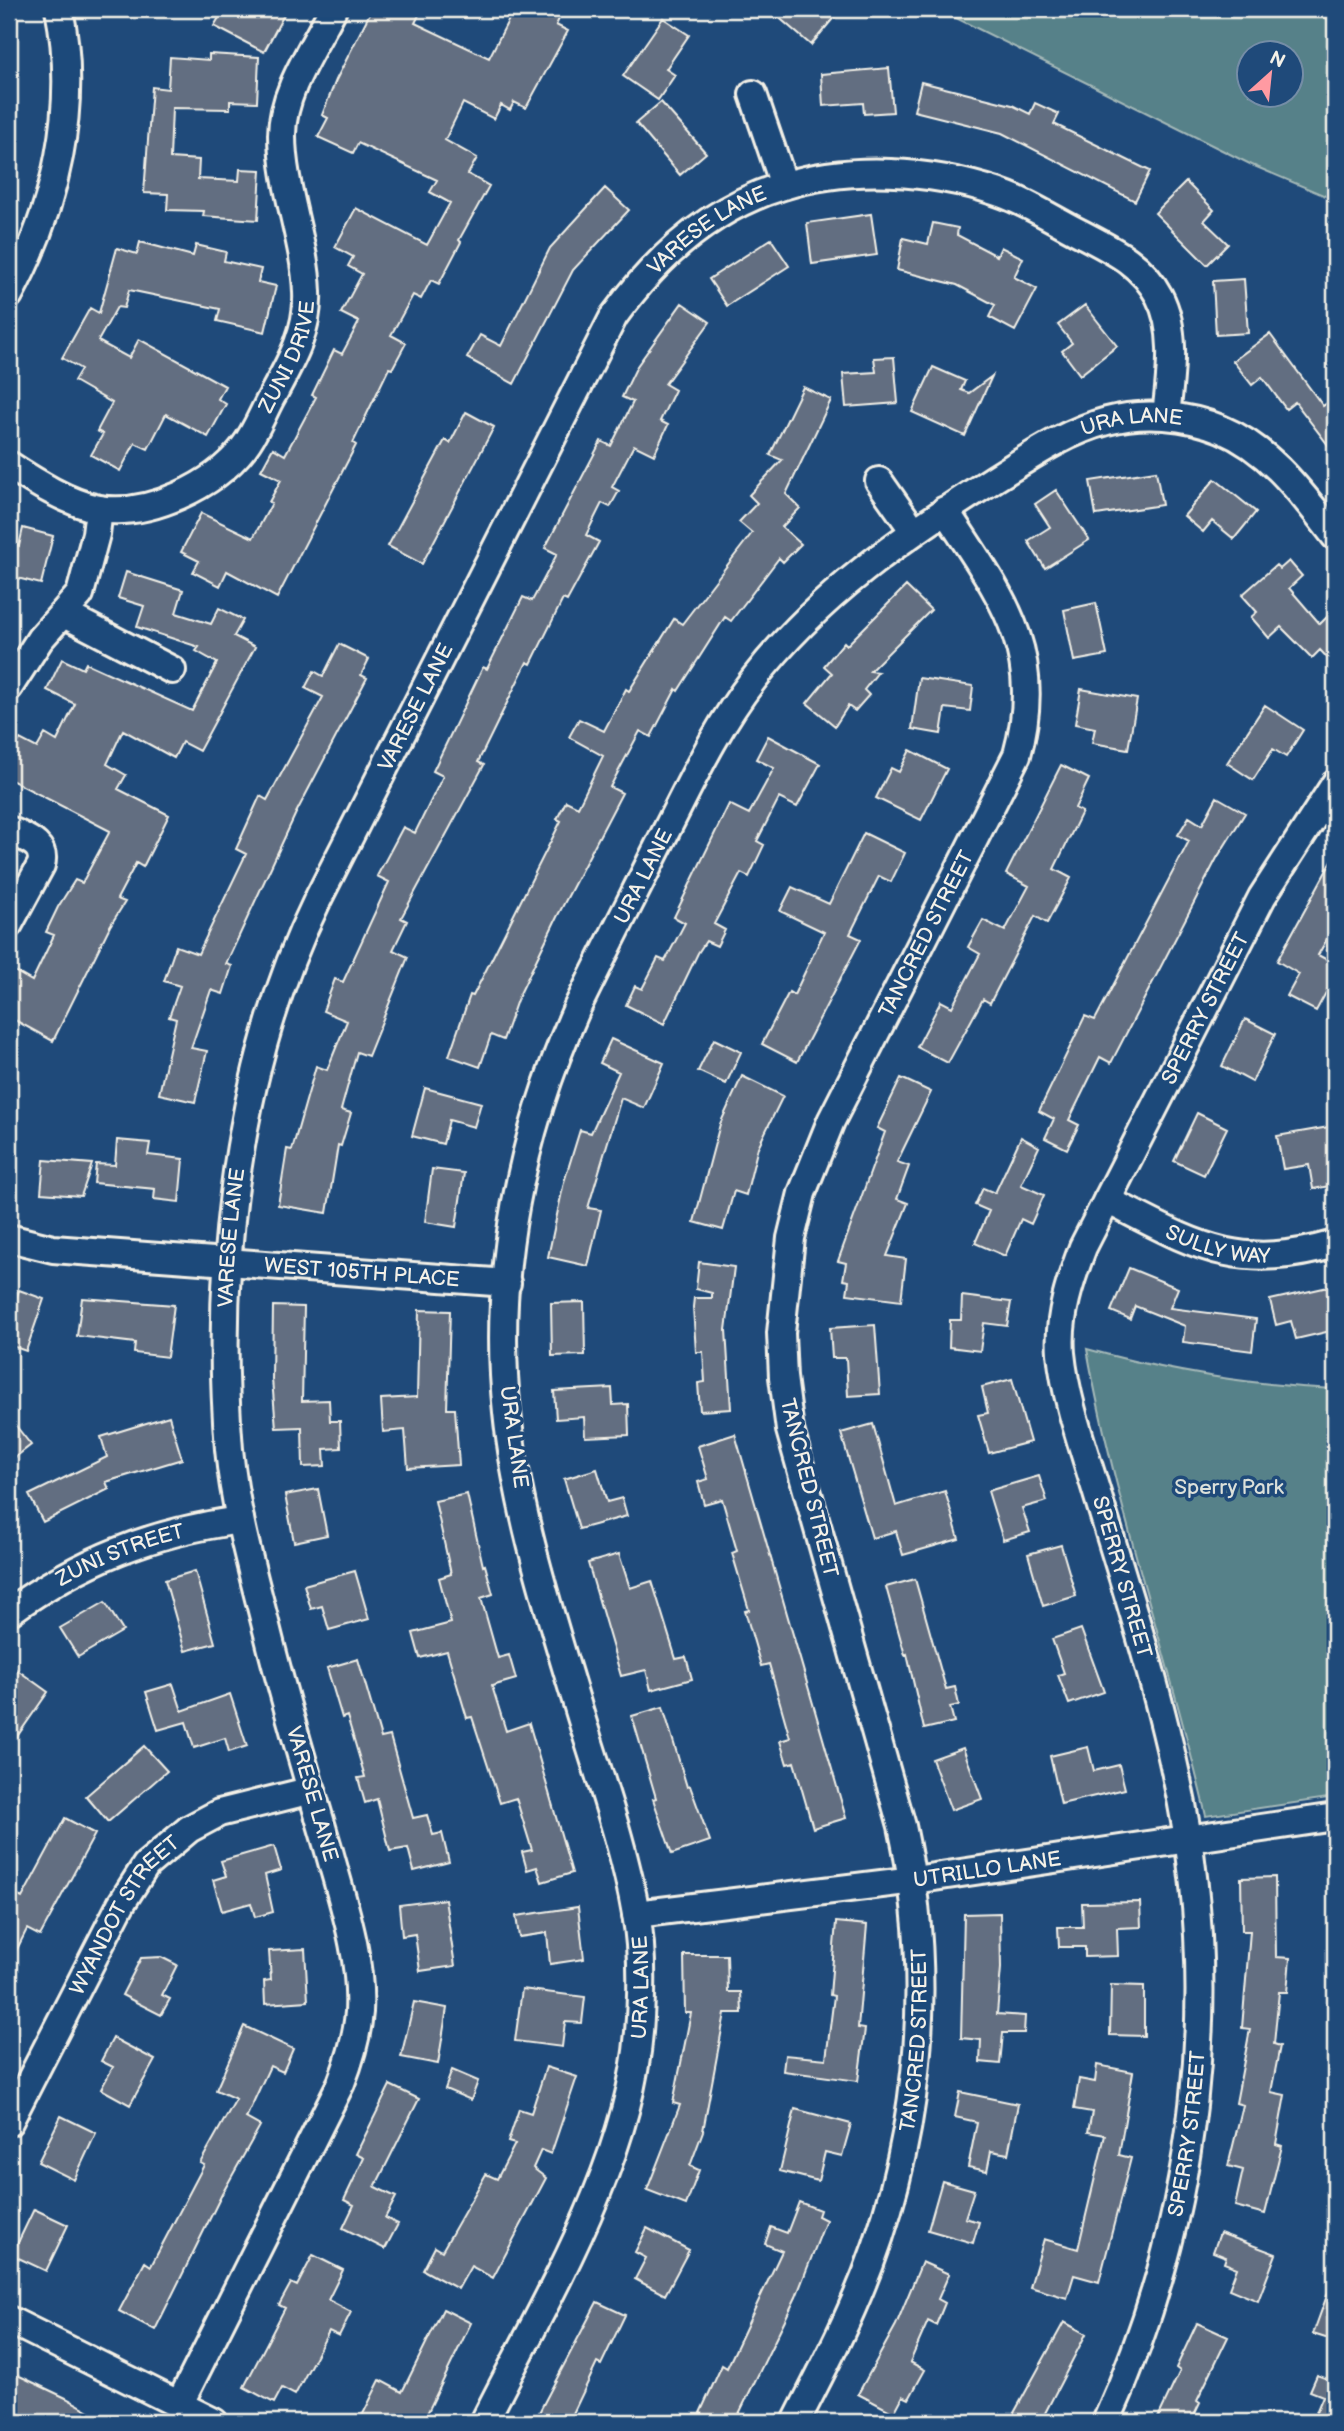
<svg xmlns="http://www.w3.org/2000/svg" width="1344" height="2431" viewBox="0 0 1344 2431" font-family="'Balsamiq Sans',sans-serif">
<rect width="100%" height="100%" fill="#1f4a7a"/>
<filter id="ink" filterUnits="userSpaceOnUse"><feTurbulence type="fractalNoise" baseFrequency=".0143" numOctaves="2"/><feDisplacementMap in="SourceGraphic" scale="14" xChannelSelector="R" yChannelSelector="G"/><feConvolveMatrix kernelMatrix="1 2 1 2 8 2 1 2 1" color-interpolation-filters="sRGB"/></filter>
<g filter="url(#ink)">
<path fill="#568189" stroke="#a5b9b8" stroke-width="2" fill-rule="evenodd" d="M938 9H1335V200L1252 165ZM1250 52H1292V94H1250Z
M1087 1349C1169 1372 1250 1385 1335 1389V1797L1206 1816C1170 1659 1115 1507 1087 1349Z"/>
<path fill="#626e81" stroke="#f4f1e8" stroke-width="2" d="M224 9H287L264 52 214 26Z
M372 9H422L415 23 489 58 514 9H564L556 25 568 31 526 108 514 102 510 110 501 105 494 119 463 103 445 140 477 158 468 174 489 186 459 240 461 242 439 284 431 280 421 299 413 295 391 335 406 343 392 369 389 368 353 443 356 445 277 598 227 571 220 586 193 572 199 561 181 552 201 513 253 538 272 503 269 502 281 480 261 470 273 448 285 455 316 397 312 395 334 350 342 354 359 322 341 313 362 274 348 266 353 257 335 247 356 208 427 245 450 203 430 192 437 180 358 143 353 153 318 137 328 118 322 115 336 80Z
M769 9H841L811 45Z
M663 18 689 35 666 69 675 75 658 100 623 76Z
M209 54 259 57 257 102 230 101V109L172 108 170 158 199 160 198 179 239 181 240 169 261 170 258 220 203 216 204 211 167 210 168 194 144 193 152 87 168 89 170 57 209 60Z
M889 68 893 112 864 114 863 103 823 106 821 74Z
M921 82 1012 105 1030 114 1035 103 1059 114 1054 124 1150 171 1135 201 1002 133 914 111Z
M661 102 706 153 680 175 636 123Z
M1186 182 1214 210 1204 221 1228 244 1207 265 1155 213Z
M605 188 629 210 573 270 514 384 467 358 480 335 501 346 550 248Z
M871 214 877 255 812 264 807 223Z
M933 223 958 228 957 235 997 256 1001 247 1023 258 1014 277 1037 289 1015 331 989 317 995 305 957 285 897 270 903 238 928 244Z
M771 239 789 266 727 306 709 279Z
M140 242 193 256 196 245 226 252 224 261 261 269 258 282 276 286 265 332 217 321 220 309 129 290 124 308 117 307 98 341 129 358 139 339 225 386 218 399 226 404 208 437 166 414 148 449 135 443 120 471 91 455 103 434 97 431 112 403 74 381 81 369 62 358 90 308 99 313 117 248 137 254Z
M1244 279 1248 333 1216 335 1213 281Z
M682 303 710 322 665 384 675 390 660 421 668 425 654 455 634 445 612 487 619 491 610 507 602 503 586 535 599 542 567 601 563 599 531 664 527 662 478 762 484 765 401 918 407 921 393 950 408 957 368 1056 357 1052 341 1110 351 1113 341 1146 338 1145 327 1213 278 1205 287 1149 292 1150 316 1066 327 1070 347 1021 323 1011 335 979 343 982 389 882 377 876 403 827 415 833 443 776 433 771 483 667 487 669 523 597 532 601 557 554 545 548 601 441 611 446 633 402 622 397 637 366Z
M1085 305 1117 346 1080 375 1062 351 1072 343 1058 325Z
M1270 334 1323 406 1335 397V454L1295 402 1286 409 1262 377 1252 385 1233 361Z
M894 357 898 403 846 407 843 374 876 372 874 358Z
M933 367 965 381 961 390 969 393 992 376 965 436 912 412Z
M803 387 831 400 786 494 800 508 782 527 801 544 783 562 779 558 731 621 725 617 678 691 676 689 651 737 640 731 610 787 622 793 557 917 517 1000 503 1040 491 1035 480 1067 449 1056 470 995 473 996 561 821 557 819 566 801 578 807 603 756 569 737 579 719 604 731 626 689 629 691 674 619 682 624 752 533 739 522 757 503 749 495 782 460 770 455Z
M466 412 494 427 422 564 388 546 445 440 450 443Z
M1156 471 1162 505 1096 515 1090 481Z
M1215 479 1256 512 1234 539 1212 521 1203 532 1184 516Z
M1056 490 1089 540 1045 568 1028 541 1050 527 1035 504Z
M23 528 53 536 41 584 9 576V543L19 546Z
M1289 561 1302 576 1289 588 1320 624 1335 609V666L1320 650 1312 658 1281 627 1269 638 1251 617 1257 612 1242 595 1276 565 1280 569Z
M126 572 183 590 176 613 211 624 219 608 243 620 234 636 255 647 199 751 182 742 174 758 123 730 107 764 126 775 118 789 169 815 143 867 136 863 117 899 125 902 110 926 53 1041 9 1017V968L32 981 54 935 46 932 58 907 75 880 82 883 110 831 9 779V759L20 739 37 748 45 734 57 741 75 704 47 690 62 659 83 669 86 663 192 711 217 663 196 651 199 647 137 627 144 606 118 598Z
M906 586 931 610 870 671 878 672 864 690 869 695 855 711 848 706 835 726 807 703 832 673 824 666 844 642 847 645Z
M1096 603 1107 655 1074 661 1064 610Z
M339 644 369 659 361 675 367 678 296 813 226 964 232 966 223 994 211 990 191 1048 207 1051 195 1102 159 1094 176 1019 169 1017 180 986 164 981 176 946 198 954 246 854 236 849 260 796 267 800 323 697 305 688 314 671 323 676Z
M919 678 973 686 970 711 945 708 941 734 912 729Z
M1081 689 1137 699 1128 749 1092 743 1095 728 1075 724Z
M1265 705 1303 730 1286 757 1273 749 1253 780 1227 763Z
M768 736 820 764 797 807 779 798 757 841 764 845 749 877 741 873 714 924 725 930 717 946 706 941 698 953 664 1024 626 1005 635 986 642 989 658 958 665 961 685 923 674 917 729 804 749 814 774 768 756 759Z
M910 750 947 769 921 820 876 798 891 768 899 772Z
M1061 765 1089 779 1075 808 1082 812 1054 869 1071 878 1047 923 1035 916 990 1003 983 999 948 1063 917 1047 941 1001 952 1007 980 954 968 947 983 920 1005 931 1029 886 1006 874Z
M1217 797 1245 813 1217 858 1111 1063 1100 1057 1069 1120 1079 1125 1067 1149 1045 1138 1054 1119 1039 1111 1085 1016 1095 1020 1189 841 1178 835 1189 817 1202 825Z
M864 833 905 853 891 882 879 876 850 934 861 939 797 1062 762 1044 789 992 794 995 824 932 780 911 792 887 829 904Z
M1335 855V925L1318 955 1335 964V976L1316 1011 1287 996 1299 974 1277 961Z
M1245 1019 1275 1034 1252 1082 1222 1066Z
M611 1039 664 1063 644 1108 621 1098 588 1208 601 1210 588 1266 548 1257 564 1182 580 1130 591 1133 619 1072 600 1063Z
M714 1039 741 1052 726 1084 698 1071Z
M742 1076 783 1096 758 1147 746 1195 734 1191 723 1230 694 1222 720 1124Z
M901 1078 931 1092 897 1162 909 1166 897 1199 908 1203 887 1256 906 1259 901 1301 847 1294 849 1281 843 1280 846 1263 838 1261 885 1132 877 1128Z
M425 1088 481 1103 474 1127 449 1120 443 1144 412 1136Z
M1197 1113 1227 1128 1204 1175 1174 1161Z
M1329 1127 1335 1163V1185L1313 1189 1309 1165 1283 1169 1277 1136Z
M1021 1137 1039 1147 1021 1185 1044 1195 1031 1224 1021 1219 1005 1256 975 1243 989 1211 975 1205 983 1188 995 1193Z
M117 1140 150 1143 148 1155 183 1159 179 1202 154 1199 155 1189 94 1183 96 1164 115 1165Z
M44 1160 92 1164 81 1196 41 1193Z
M432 1169 464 1173 456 1227 425 1222Z
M699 1262 734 1267 726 1330 731 1409 700 1411 698 1383 705 1382 703 1352H696L693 1307 694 1298H712V1293L696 1289Z
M1129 1268 1178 1288 1170 1308 1256 1319 1252 1351 1183 1342 1185 1326 1135 1306 1130 1319 1111 1311Z
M1328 1287 1335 1330 1296 1339 1291 1321 1276 1325 1270 1300Z
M19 1290 44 1299 26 1351 9 1345V1320Z
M962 1296 1011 1302 1007 1326 984 1323 980 1351 949 1347 950 1320H961Z
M82 1298 174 1305 167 1357 134 1353 135 1343 77 1336Z
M584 1302 585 1355 552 1356 551 1303Z
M273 1306 304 1307 302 1401 329 1400 330 1421H340L341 1448 324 1449 325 1466 303 1467 302 1427 276 1428 272 1379Z
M419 1310 450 1311 447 1409H455L459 1465 408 1468 405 1430 383 1432 381 1399 417 1397Z
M875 1325 880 1394 848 1396 846 1358H832L830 1328Z
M1012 1379 1030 1442 989 1453 978 1415 988 1413 982 1387Z
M612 1388 613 1405 628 1404 629 1435 585 1437 584 1417 556 1419 554 1391Z
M169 1416 182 1459 106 1482 109 1489 43 1522 29 1495 107 1457 101 1437Z
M9 1417 31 1445 9 1462Z
M873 1424 896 1506 945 1491 959 1539 903 1555 896 1531 872 1538 841 1433Z
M735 1434 846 1818 813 1828 794 1762 787 1764 780 1741 790 1738 769 1664 761 1666 745 1611 749 1610 732 1553 737 1551 722 1499 704 1504 698 1482 708 1479 698 1446Z
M597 1469 607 1502 622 1498 627 1516 579 1529 564 1479Z
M1039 1476 1047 1501 1022 1508 1030 1532 1003 1540 988 1491Z
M318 1489 327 1535 294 1542 285 1495Z
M467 1494 483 1566 485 1565 493 1594 481 1598 498 1658 509 1655 516 1679 492 1686 506 1731 529 1723 572 1873 542 1882 537 1867 527 1870 522 1852 532 1850 516 1798 500 1803 472 1717 467 1718 447 1651 420 1658 413 1633 451 1623 439 1578 451 1574 435 1501Z
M1061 1545 1076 1596 1043 1606 1028 1554Z
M619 1554 630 1588 652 1581 676 1659 686 1657 692 1679 651 1690 646 1670 621 1676 588 1563Z
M195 1571 215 1643 185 1651 165 1580Z
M355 1571 369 1619 329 1630 322 1606 311 1609 304 1585Z
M915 1579 946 1689 955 1687 959 1705 950 1707 954 1722 924 1729 907 1654 905 1655 886 1587Z
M105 1602 123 1631 78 1657 60 1628Z
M1081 1629 1104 1692 1069 1704 1058 1675 1064 1673 1052 1639Z
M358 1659 381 1738 390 1736 413 1818 427 1815 433 1835 442 1833 449 1862 414 1871 408 1848 390 1851 377 1799 365 1803 358 1778 365 1777 347 1716 342 1718 327 1668Z
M9 1664 48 1692 9 1748Z
M173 1684 182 1711 230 1694 247 1746 229 1752 225 1738 194 1748 186 1722 158 1730 146 1692Z
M663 1707 687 1787 690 1786 710 1841 672 1854 653 1799 656 1798 632 1716Z
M144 1746 167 1771 108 1822 86 1796Z
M1088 1747 1094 1771 1119 1765 1125 1789 1061 1804 1050 1756Z
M963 1748 982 1799 951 1810 932 1759Z
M65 1818 95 1834 40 1936 27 1929 9 1965V1891L22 1898Z
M274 1846 281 1870 265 1875 273 1912 255 1917 251 1903 222 1911 213 1880 226 1876 221 1861Z
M1275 1877 1276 1957 1290 1958 1287 1992H1279L1274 2044 1280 2046 1271 2092 1285 2095 1276 2144 1282 2146 1265 2214 1235 2206 1243 2170 1228 2166 1243 2105 1236 2103 1250 2029 1242 2028 1250 1931H1242L1241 1878Z
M445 1899 455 1966 420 1971 415 1934 402 1936 399 1905Z
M1140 1902 1141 1927 1117 1928 1118 1956 1085 1957V1947H1059L1058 1927H1083L1082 1903Z
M578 1907 584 1959 550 1964 547 1933 519 1937 516 1916Z
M1000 1913 1001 1968 997 2014 1025 2016 1024 2033H1003L1000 2064 980 2062 981 2040 961 2038 964 1914Z
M836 1922 867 1925 858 2028 865 2029 858 2081 783 2071 785 2055 826 2059 834 1996 830 1995Z
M305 1949 308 2001 265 2004 264 1981 271 1980 269 1951Z
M684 1955H727L728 1992H741L742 2013H725L703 2131 690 2166 699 2170 686 2205 647 2190 680 2105 673 2103 691 2013H685Z
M161 1957 177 1965 162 1995 170 1999 161 2015 122 1995 141 1958Z
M1111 1985 1144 1986V2036L1110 2035Z
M522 1989 585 1997 582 2023 565 2022 562 2047 515 2041Z
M414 2002 447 2008 438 2064 401 2057Z
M244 2026 293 2049 283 2072 270 2066 246 2118 260 2126 222 2194 155 2330 119 2311 145 2262 151 2266 204 2165 200 2163 236 2099 216 2090Z
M113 2038 155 2060 130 2105 101 2089 113 2067 101 2061Z
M1097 2065 1133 2072 1119 2155 1131 2158 1099 2282 1074 2275 1067 2298 1030 2287 1044 2239 1078 2249 1105 2135 1088 2132 1092 2112 1074 2109 1079 2079 1095 2082Z
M546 2067 577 2077 551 2154 541 2150 533 2168 546 2178 493 2278 471 2266 458 2289 423 2270 435 2247 442 2251 486 2174 497 2179 515 2144 508 2142 519 2109 531 2113Z
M452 2070 478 2081 471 2100 445 2089Z
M390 2085 419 2099 375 2187 396 2197 385 2218 398 2224 385 2249 343 2228 354 2205 344 2200 364 2158 356 2154Z
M960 2092 1018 2104 1008 2154 991 2151 987 2171 968 2167 977 2122 955 2117Z
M795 2109 851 2124 842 2156 825 2152 818 2181 780 2171Z
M61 2116 96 2133 74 2180 38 2162Z
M942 2181 974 2190 965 2218 979 2222 973 2243 928 2230Z
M799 2202 820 2210 818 2216 826 2220 796 2297 735 2422H720L700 2413 722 2365 727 2368 782 2251 765 2244 771 2227 787 2233Z
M34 2209 68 2225 46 2271 12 2255Z
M647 2228 689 2250 665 2295 635 2279 646 2258 635 2252Z
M1220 2233 1276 2254 1258 2301 1229 2289 1237 2268 1224 2263 1226 2257 1213 2252Z
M313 2255 343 2270 328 2300 351 2312 339 2336 329 2331 295 2395 282 2388 274 2403 244 2387 285 2308 279 2305 291 2283 297 2286Z
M922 2262 949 2274 938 2299 945 2303 936 2325 928 2321 910 2362 925 2370 909 2399 903 2396 894 2413 858 2394 896 2325Z
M1333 2279 1335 2280V2341L1313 2334Z
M597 2302 625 2315 601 2365 597 2363 569 2422H534Z
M443 2309 471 2323 423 2422H359L380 2380 402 2392Z
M1064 2322 1086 2334 1044 2415 1059 2422H1009Z
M1197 2323 1228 2337 1197 2401 1200 2403 1191 2422H1156L1180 2371 1176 2368Z
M1335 2368V2422H1312L1323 2396 1310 2391 1317 2375 1330 2380Z
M9 2371 66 2398 109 2422H23L9 2415Z"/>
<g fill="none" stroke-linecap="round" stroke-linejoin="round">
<g stroke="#f4f1e8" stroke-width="32">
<g id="street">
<path d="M753 94 784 185"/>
<path d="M9 295C56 208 79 106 59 9"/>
<path id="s1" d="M9 465C35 482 68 503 99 509 149 517 214 486 244 447 256 432 263 412 272 396 290 363 309 331 307 292 305 240 282 188 282 135 282 91 314 47 333 9"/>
<path d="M879 481 914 531"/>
<path d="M64 614 172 670"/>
<path d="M9 687 40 639 80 594 96 534 99 509"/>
<path d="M9 830C25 838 47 844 41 865L9 924"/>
<path id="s2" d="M1107 1200C1194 1244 1234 1273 1335 1244"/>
<path id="s3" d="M9 1238 53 1249 507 1283"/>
<path id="s4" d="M9 1612C81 1560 152 1532 240 1520"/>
<path id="s5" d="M636 1914 914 1880 1335 1817"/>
<path id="s6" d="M9 2122 121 1904 146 1865 189 1829 219 1813 312 1790"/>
<path d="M9 2320 214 2422"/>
<path id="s7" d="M179 2405 341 2083C350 2060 357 2037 359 2012 362 1957 343 1903 329 1851 308 1779 286 1707 268 1634 253 1574 235 1512 229 1449 214 1270 237 1064 317 901L614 316C657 257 712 207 783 186 850 165 931 170 997 192 1025 201 1051 218 1078 232 1110 249 1141 262 1159 296 1178 332 1170 378 1166 416"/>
<path id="s8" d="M484 2422C543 2304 629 2165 639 2032 642 1994 643 1951 636 1914 624 1844 598 1774 578 1707 549 1610 517 1512 507 1412 492 1274 521 1133 577 1008 607 947 638 887 668 827 694 776 718 725 753 680 817 596 903 537 991 481 1028 458 1065 432 1107 421 1143 411 1187 415 1221 429 1271 450 1302 494 1335 536"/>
<path id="s9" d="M796 2422C815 2384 835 2347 852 2308 919 2157 937 1987 902 1826L790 1430 783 1377 781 1333 791 1238 802 1193 831 1121 1017 755C1046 649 1000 595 945 510"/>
<path id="s10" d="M1106 2422C1197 2221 1224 1992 1176 1775 1156 1682 1127 1591 1099 1500 1085 1452 1066 1403 1061 1353 1058 1316 1070 1281 1083 1247L1262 897 1335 784"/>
</g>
</g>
<use href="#street" stroke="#1f4a7a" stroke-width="26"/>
</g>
</g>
<g text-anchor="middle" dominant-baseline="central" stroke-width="7" stroke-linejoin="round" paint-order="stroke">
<g font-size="21" fill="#f4f1e8" stroke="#1f4a7a">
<text stroke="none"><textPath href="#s7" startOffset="2359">VARESE LANE</textPath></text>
<text stroke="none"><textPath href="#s1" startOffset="366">ZUNI DRIVE</textPath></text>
<text stroke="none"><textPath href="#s8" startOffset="2315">URA LANE</textPath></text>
<text stroke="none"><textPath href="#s7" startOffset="1792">VARESE LANE</textPath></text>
<text stroke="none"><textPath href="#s8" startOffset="1622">URA LANE</textPath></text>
<text stroke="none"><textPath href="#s9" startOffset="1558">TANCRED STREET</textPath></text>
<text stroke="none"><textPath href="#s10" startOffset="1477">SPERRY STREET</textPath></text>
<text stroke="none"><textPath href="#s7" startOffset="1225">VARESE LANE</textPath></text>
<text stroke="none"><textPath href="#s2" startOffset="121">SULLY WAY</textPath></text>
<text stroke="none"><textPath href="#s3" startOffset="355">WEST 105TH PLACE</textPath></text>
<text transform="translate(514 1437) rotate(82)">URA LANE</text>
<text transform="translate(809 1488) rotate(76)">TANCRED STREET</text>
<text stroke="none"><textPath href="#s4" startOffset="126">ZUNI STREET</textPath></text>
<text transform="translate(1122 1577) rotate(74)">SPERRY STREET</text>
<text transform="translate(312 1794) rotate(74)">VARESE LANE</text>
<text stroke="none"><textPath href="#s5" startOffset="354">UTRILLO LANE</textPath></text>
<text stroke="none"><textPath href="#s6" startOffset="238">WYANDOT STREET</textPath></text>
<text stroke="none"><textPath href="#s8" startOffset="467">URA LANE</textPath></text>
<text stroke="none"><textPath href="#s9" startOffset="404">TANCRED STREET</textPath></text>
<text stroke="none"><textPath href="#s10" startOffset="301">SPERRY STREET</textPath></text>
</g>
<g font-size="21" fill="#dce0da" stroke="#1f4a7a">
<text x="1229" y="1487">Sperry Park</text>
</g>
</g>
<rect width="1344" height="2431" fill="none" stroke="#1f4a7a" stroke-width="35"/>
<rect x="18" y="18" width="1309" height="2396" fill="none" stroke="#f4f1e8" stroke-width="2.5" filter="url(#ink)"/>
<g transform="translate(1270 74) rotate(27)"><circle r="33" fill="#1f4a7a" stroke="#748da6" stroke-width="2"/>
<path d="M0-5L12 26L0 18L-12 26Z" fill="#ff9aa2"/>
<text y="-10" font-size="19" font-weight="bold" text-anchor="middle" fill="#f4f1e8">N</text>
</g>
</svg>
